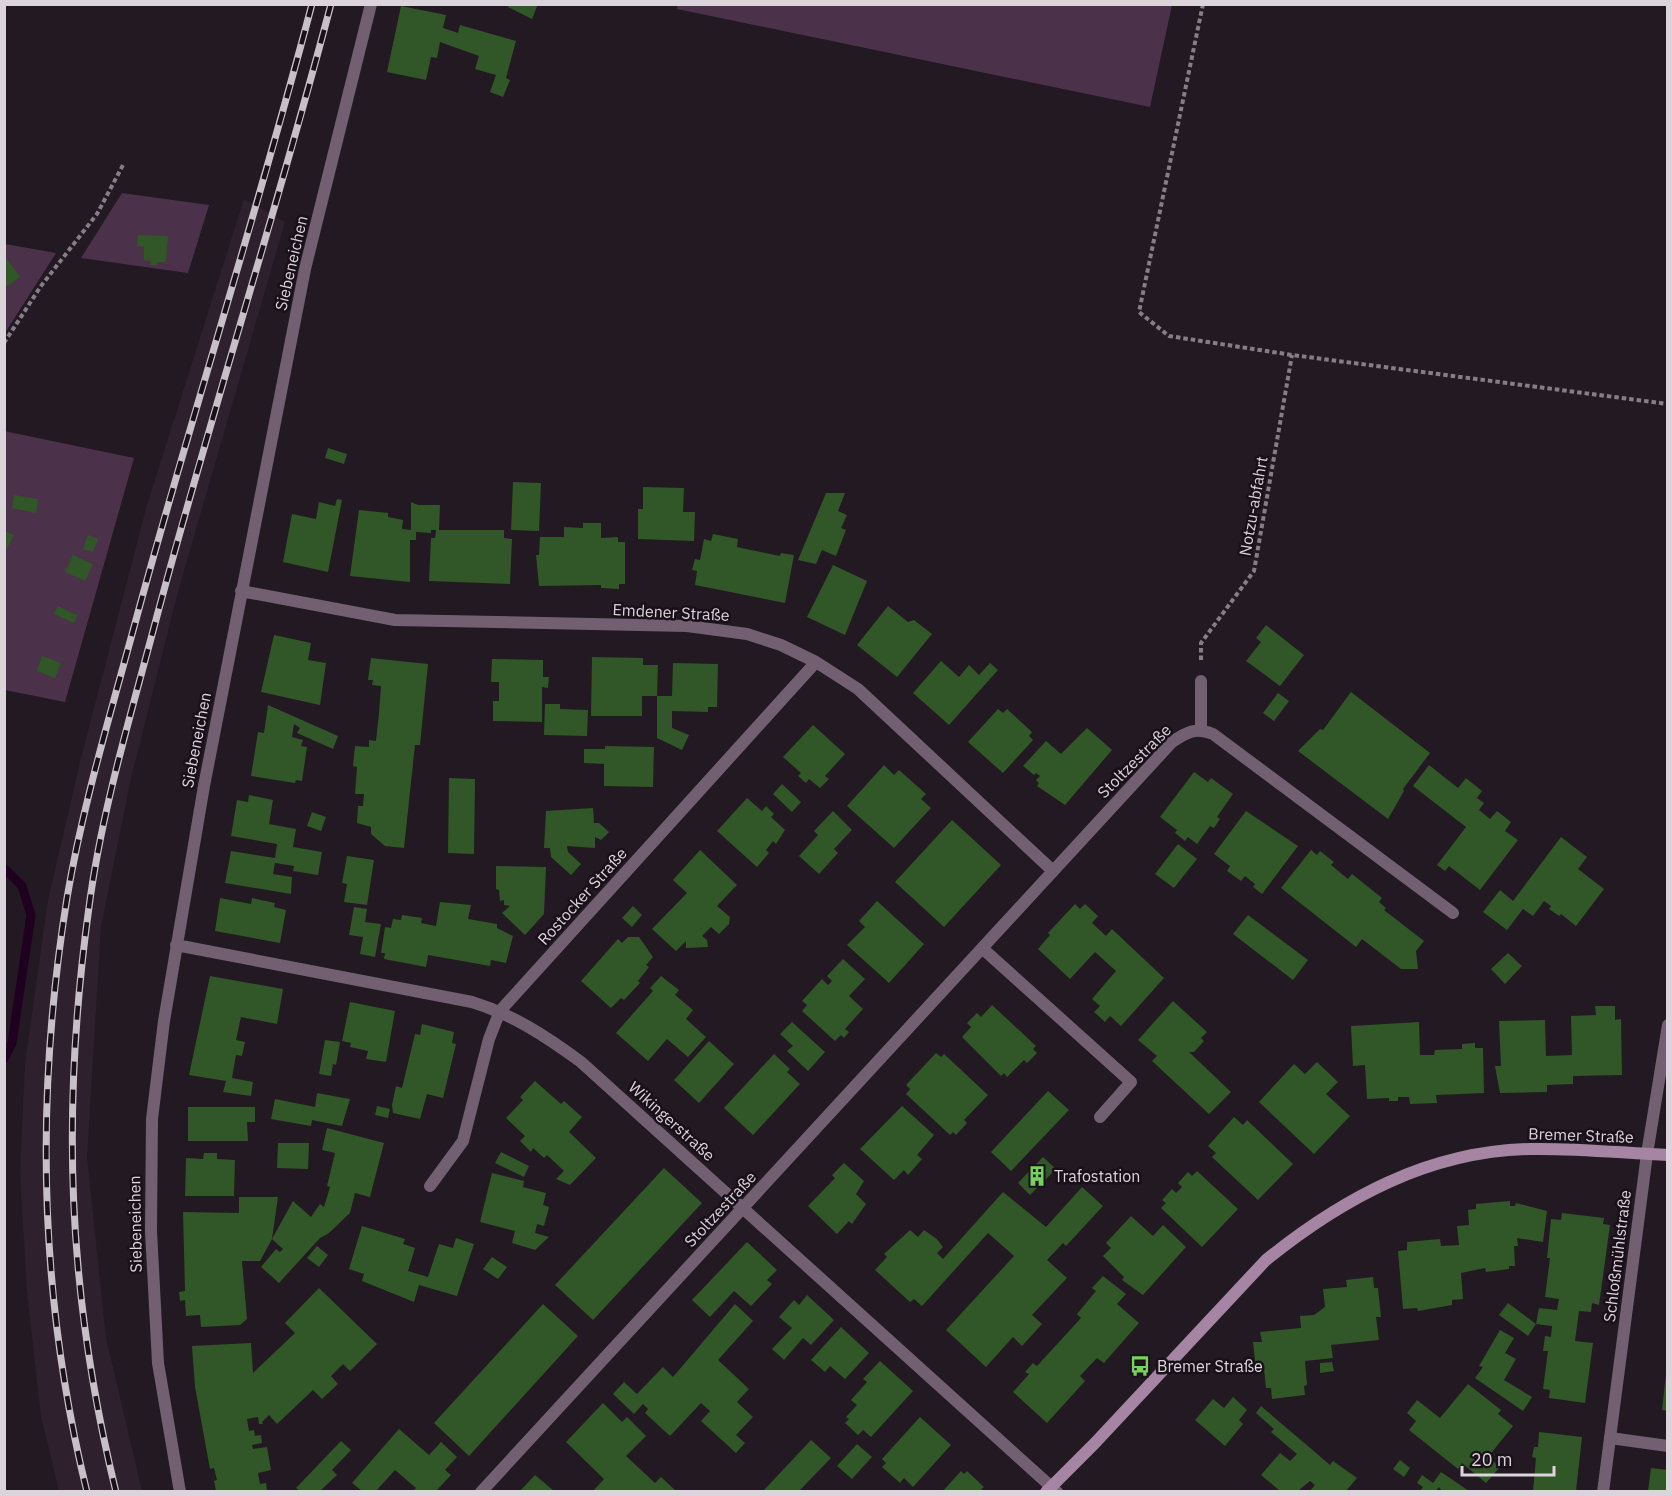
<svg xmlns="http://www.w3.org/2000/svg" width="1672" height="1496" viewBox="0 0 1672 1496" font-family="'IBM Plex Sans',sans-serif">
<rect width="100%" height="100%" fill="#231922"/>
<path fill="#2f202e" d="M244 199 285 222 177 595 131 778 101 927 87 1157 106 1338 142 1491H59L41 1416 27 1292 20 1173 25 1064 48 900 81 758 147 505Z"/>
<path fill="#4b324a" d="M678 5 1172 4V5L1150 107 677 9Z
M122 193 209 205 188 273 81 258Z
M5 244 56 253 5 333Z
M4 431 134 458 65 702 5 690Z"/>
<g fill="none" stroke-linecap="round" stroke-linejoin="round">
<path stroke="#200020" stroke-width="9" d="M4 868 22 886 31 915 12 1043 4 1059"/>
</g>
<path fill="#315627" d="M509 4H538L532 19 508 7Z
M401 6 446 15 443 28 458 33 460 25 516 41 506 78 510 80 503 97 490 92 496 75 475 69 479 56 440 42 437 58 431 57 426 80 387 72Z
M138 235 168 236 166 262H157V265H150L151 261 144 260V247L137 246Z
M6 258 20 277 4 288V260Z
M328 448 347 454 344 464 325 458Z
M513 482 541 483 539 531 511 530Z
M643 487 684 488 683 512H695L694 541 638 539V509H643Z
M826 493H845L838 511 847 515 841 528 846 530 836 556 822 550 816 564 798 560Z
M14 495 38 499 36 513 12 508Z
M337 499 342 500 328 572 283 562 292 514 316 519 319 502 335 506Z
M411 502 418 505H440L439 530H504V538L512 539 510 584 429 581 431 538H435L436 530H431V533L416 532V540H410V582L350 576 359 510 388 513V517L403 520 402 529 411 530Z
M583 523H601V538L618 537V542H625V584H619V589L601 588V585L539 586 536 555H539L540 537H564V527L583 528Z
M4 531 14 535 4 554Z
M713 534 738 539 737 547 780 556 781 553 794 555 785 603 695 585 697 571 692 570 695 559 700 560 704 539 711 541Z
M88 535 98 539 93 552 83 549Z
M73 555 93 564 85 581 65 572Z
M833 565 867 581 845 635 807 617Z
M58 606 77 615 74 623 54 614Z
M888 606 908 622 914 620 932 634 897 677 857 645Z
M1266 625 1304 655 1280 686 1246 661 1261 642 1256 638Z
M274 635 311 643 308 660 326 663 320 705 261 692Z
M42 656 61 663 55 678 37 671Z
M592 657 643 658V665H658L657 696H642V716H591Z
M371 658 428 664 420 745H415L404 848 385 846 371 834V827L357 823 358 806H363L364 794H355L357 767 353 766 355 746 369 747V740L376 741 379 713 381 686 372 685 373 680H368Z
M492 659 543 660V677H549L548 688 542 687V722L493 721V701H499V682H491Z
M941 661 959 677 969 665 979 675 990 663 998 670 949 725 913 693Z
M673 663 718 664 717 707H708V712L672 711V728L689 735 682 750 657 738V696H672Z
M1351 692 1430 753 1403 789 1404 791 1388 819 1298 751 1320 729 1323 730Z
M1278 693 1289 701 1274 721 1263 713Z
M545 704H560V709L588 710 587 736 544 735Z
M268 705 338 736 333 749 297 733 300 728 294 724 292 737 303 740 301 746 307 747 302 781 296 780 295 783 251 776 258 732 264 733Z
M998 709 1003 713 1007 709 1032 732 1029 736 1033 740 1003 773 968 742Z
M813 725 845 754 825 776 829 779 820 788 809 779 806 783 798 776 801 773 783 757Z
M1087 728 1112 750 1065 805 1037 786 1039 783 1036 780 1040 776 1036 773 1034 775 1023 766 1046 741 1061 754Z
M605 746 654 747 653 787 604 786V764L584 763V749H605Z
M884 765 894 775 899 770 926 794 921 799 931 808 894 848 847 806Z
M1429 765 1458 788 1466 778 1482 791 1477 798 1484 803 1479 810 1490 819 1497 811 1511 822 1505 831 1518 840 1480 890 1449 866 1445 871 1437 865 1466 827 1413 786Z
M1194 772 1208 782 1211 778 1233 794 1217 817 1220 819 1214 828 1210 826 1197 844 1188 837 1185 841 1175 833 1177 830 1160 817Z
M449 778 475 779 474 854 448 853Z
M782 784 801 802 792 812 773 794Z
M249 795 273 800 269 824 296 829 293 847 322 852 318 875 293 871 294 866 275 863 273 874 292 877 291 894 225 883 231 851 275 858 277 844 231 836 237 800 248 802Z
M747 798 762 811 766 806 774 814 771 817 785 830 776 844 773 841 766 850 769 853 757 867 717 831Z
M593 808 594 823H599L609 832 601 840 595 837V848L567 846 568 852 581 864 571 875 551 857 550 848H544L546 811Z
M833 811 852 830 834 849 838 853 819 874 799 856 818 835 814 831Z
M1246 811 1298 846 1262 894 1253 887 1255 884 1245 876 1241 881 1227 871 1230 866 1214 854Z
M312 812 326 817 321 831 307 826Z
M952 820 1001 865 944 927 895 882Z
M1561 837 1587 857 1578 869 1604 889 1576 926 1561 914 1559 916 1549 909 1551 906 1544 901 1533 916 1523 909 1507 930 1483 912 1500 890 1513 901Z
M1178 844 1197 859 1174 888 1155 874Z
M700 850 737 885 717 906 730 917 729 924 719 934 711 927 702 936 707 940 708 947 686 948V941L676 951 652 929 687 893 673 880Z
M1311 850 1317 855 1320 851 1334 862 1331 865 1348 879 1352 874 1382 898 1379 902 1386 908 1384 910 1424 941 1416 951 1418 969H1401L1362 939 1356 947 1281 888Z
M347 856 374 860 367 905 344 902 347 884 342 883Z
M496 866 546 867 544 914 525 935 502 913 510 906 504 905V900L500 901 499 890 496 889Z
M220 898 251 904 252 898 275 903 274 907 286 910 280 943 215 931Z
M877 901 924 944 889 983 847 945 865 927 859 921Z
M440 902 471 905 468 919 497 924V928L513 936 506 963 491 960 490 966 428 955 426 967 384 959 385 953H381L385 927 391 928 393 919 401 920 402 915 422 918 421 923 436 926Z
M1075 904 1080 909 1085 904 1098 916 1092 923 1106 936 1112 929 1164 978 1121 1026 1110 1016 1105 1022 1094 1012 1100 1006 1092 999 1116 971 1095 952 1070 979 1038 949 1050 935 1048 933Z
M633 906 642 915 632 927 622 918Z
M354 907 367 909 365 922 381 924 375 957 360 954 363 937 349 935Z
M1248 915 1308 960 1293 980 1233 934Z
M628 937H639L653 957 646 965 649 967 638 981 640 983 624 1000 621 998 611 1008 581 981 618 939 622 943Z
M1508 953 1522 966 1505 984 1491 969Z
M843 959 865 979 849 996 863 1009 845 1029 849 1032 844 1038 841 1035 835 1041 802 1011 807 1005 802 1001 822 979 828 985 832 981 827 976Z
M210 976 283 989 277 1024 241 1017 236 1040 245 1042 242 1056 236 1055 232 1078 253 1082 251 1096 223 1092 226 1081 189 1075Z
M661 976 679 990 675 995 693 1010 686 1019 706 1037 688 1057 667 1039 648 1061 616 1033 653 991 650 988Z
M1173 1001 1207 1032 1201 1038 1204 1041 1194 1052H1189L1231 1092 1209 1114 1152 1061 1157 1056 1138 1040Z
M350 1002 395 1011 386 1062 366 1059 368 1051 350 1047 351 1043 342 1041Z
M992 1005 1036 1046 1033 1049 1037 1053 1027 1063 1024 1060 1007 1077 1004 1073 1001 1076 962 1037 971 1027 967 1023 977 1013 981 1017Z
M1595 1006H1615V1020L1621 1019 1622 1075 1573 1076V1084L1547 1085V1092L1500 1093 1495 1066H1501L1499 1021 1545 1020 1546 1056 1572 1055 1571 1016 1596 1015Z
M792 1022 825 1052 808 1071 787 1051 793 1046 780 1034Z
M1419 1022 1420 1055H1434L1435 1050 1462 1049V1044L1475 1043V1048H1483L1484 1093 1436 1095 1437 1103 1410 1104 1409 1097H1398V1101H1389V1098L1367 1099 1365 1065 1353 1066 1351 1026Z
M422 1024 454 1032 452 1043 456 1044 443 1098 427 1094 420 1119 393 1113 392 1105 396 1086 402 1088 415 1034 420 1035Z
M325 1040 340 1042 336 1065 333 1064 331 1076 319 1074Z
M709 1041 734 1064 699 1103 674 1080Z
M936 1053 941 1057 944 1054 988 1095 964 1120 967 1123 956 1135 953 1132 950 1135 906 1094 910 1089 906 1085Z
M774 1054 790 1069 787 1072 800 1084 753 1135 724 1108Z
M1317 1062 1338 1082 1326 1094 1350 1116 1314 1154 1259 1102 1294 1064 1305 1074Z
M535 1081 561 1104 564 1101 582 1117 569 1132 596 1158 570 1185 556 1179 564 1171 547 1155 544 1158 533 1148 531 1152 520 1141 525 1136 506 1118 523 1100 520 1097Z
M1048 1091 1069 1110 1011 1171 991 1152Z
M317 1093 350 1099 342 1126 312 1120 311 1126 271 1119 275 1099 315 1107Z
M377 1106 390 1109 388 1118 375 1115Z
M902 1106 934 1135 917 1155 922 1159 908 1175 904 1170 894 1180 860 1149Z
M188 1107H255V1122H247L248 1141H188Z
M1234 1117 1243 1125 1247 1120 1293 1164 1258 1200 1212 1157 1216 1153 1208 1146Z
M327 1128 384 1143 370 1197 355 1193 350 1213 329 1233 320 1238 279 1283 261 1267 276 1249 280 1252 283 1249 272 1239 260 1261H242L247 1319 240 1325 201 1327 200 1315 186 1316 185 1300 180 1301 179 1292 185 1291 183 1212 239 1213V1197H278L272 1239 293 1201 311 1217 320 1204 324 1207 330 1187 327 1186 335 1153 322 1150Z
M278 1143H309L308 1169 277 1168Z
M501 1152 529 1166 524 1177 495 1163Z
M204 1153H217V1159L235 1160 234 1196H185L186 1158 203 1159Z
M1043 1157 1056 1169 1030 1195 1018 1183Z
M844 1163 864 1181 856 1194 866 1204 852 1224 849 1221 837 1234 808 1206 835 1178 832 1175Z
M664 1168 702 1203 593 1320 555 1285Z
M1197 1171 1238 1209 1202 1247 1161 1208 1166 1203 1162 1200 1172 1189 1176 1193 1182 1187 1178 1183 1188 1172 1192 1176Z
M492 1173 524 1181 523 1187 546 1193 543 1205 549 1207 544 1226 537 1224 535 1233 549 1237 535 1250 512 1243 515 1231 480 1222Z
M1082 1187 1103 1206 1066 1246 1063 1243 1047 1260 1067 1278 1032 1315 1042 1324 1022 1346 1013 1337 986 1367 946 1330 1014 1256 988 1233 922 1306 914 1299 910 1302 875 1270 887 1257 884 1254 910 1230 918 1237 924 1230 937 1239 943 1247 937 1253 943 1259 1003 1192 1046 1227Z
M1510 1201V1206H1515L1516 1203 1547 1211 1543 1242 1517 1238 1518 1246H1514L1515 1266H1509V1269L1486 1272 1485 1268 1461 1273 1463 1299 1452 1300V1305L1418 1311 1417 1308 1403 1309 1398 1251 1407 1250V1242L1440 1239 1441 1246 1459 1245 1457 1226 1469 1225 1468 1210 1476 1209V1204Z
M1562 1213 1604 1218 1603 1224 1610 1225 1599 1305 1592 1303 1591 1312 1579 1311 1575 1341 1593 1343 1585 1403 1549 1398 1550 1390 1543 1389 1548 1351H1543L1545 1336 1551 1337 1552 1326 1536 1324 1539 1308 1557 1310 1559 1299 1545 1297 1550 1258H1547L1551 1219 1561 1220Z
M1131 1216 1153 1236 1163 1225 1186 1247 1143 1295 1122 1280 1124 1277 1103 1256 1111 1248 1106 1243Z
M362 1226 405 1239 403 1244 415 1248 408 1271 428 1277 439 1244 453 1248 456 1238 474 1244 457 1296 419 1285 414 1302 362 1281 364 1274 349 1269Z
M747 1242 777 1270 767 1280 772 1284 751 1306 734 1291 710 1317 692 1300Z
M317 1246 328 1255 319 1267 307 1258Z
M492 1257 507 1267 498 1279 483 1269Z
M1103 1276 1126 1294 1117 1304 1139 1323 1104 1363 1097 1358 1080 1376 1085 1381 1047 1423 1013 1392 1029 1374 1025 1372 1033 1363 1037 1366 1081 1318 1077 1314 1096 1291 1092 1288Z
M1373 1277 1374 1288H1378L1381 1317H1376L1379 1340 1331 1345 1333 1358 1305 1361 1307 1385 1304 1386 1305 1395 1272 1399 1271 1388H1266L1264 1369 1256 1370 1253 1342H1262L1260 1332 1301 1328 1300 1316 1314 1315 1325 1307 1323 1289 1347 1287 1346 1280Z
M319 1288 377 1344 350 1371 343 1364 331 1376 338 1384 322 1399 313 1390 277 1424 269 1415 262 1422 263 1424H259L258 1417 247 1419 249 1431 254 1430 255 1436 261 1435 262 1443 252 1445 253 1449 267 1447 271 1470 258 1473 260 1484 266 1483 267 1491H216L214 1481 217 1480 214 1468 210 1469 195 1387 192 1346 251 1343 253 1373 295 1333 285 1323Z
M807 1295 834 1320 811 1345 803 1338 784 1360 772 1349 792 1328 779 1317 794 1300 799 1305Z
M1508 1303 1536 1324 1528 1336 1499 1315Z
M543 1304 578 1336 469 1456 434 1423Z
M735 1304 753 1321 718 1360 749 1389 737 1402 753 1417 736 1435 745 1443 736 1453 701 1421 710 1411 701 1403 670 1436 645 1413 648 1409 643 1404 634 1414 613 1394 624 1382 637 1394 663 1367 673 1377Z
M841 1327 869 1353 845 1379 830 1366 825 1372 811 1360Z
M1500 1330 1514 1338 1505 1353 1516 1359 1504 1380 1532 1397 1523 1411 1475 1378 1483 1367 1479 1366Z
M880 1361 913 1391 871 1437 863 1430 858 1435 845 1423 849 1419 846 1417 857 1405 851 1400 867 1382 863 1379Z
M1332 1362 1334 1371 1320 1373V1363Z
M1666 1374H1668V1411L1662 1410Z
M1468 1384 1501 1410 1498 1414 1513 1426 1488 1457 1500 1467 1486 1483 1462 1463 1458 1469 1409 1430 1416 1421 1407 1413 1417 1400 1440 1418Z
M1233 1397 1247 1410 1239 1420 1243 1424 1225 1446 1195 1420 1213 1399 1224 1408Z
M603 1403 622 1422 627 1417 646 1436 626 1456 655 1483 661 1477 676 1491H593L604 1479 566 1442Z
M1261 1406 1330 1465 1333 1461 1357 1478 1346 1491H1310L1315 1485 1310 1481 1298 1491H1280L1261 1475 1280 1453 1290 1461 1297 1454 1271 1432 1274 1429 1256 1413Z
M920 1417 951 1445 913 1487 904 1478 900 1483 882 1467 886 1463 882 1459Z
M399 1429 429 1455 441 1442 457 1457 445 1470 451 1475 436 1491H413L416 1488 395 1470 376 1491H362L352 1483Z
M1539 1432 1582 1437 1576 1491H1533L1536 1458 1532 1457 1534 1447H1538Z
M811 1440 831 1458 799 1491H766L764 1490Z
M341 1441 351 1450 332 1470 337 1475 320 1491H300L296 1488Z
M857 1444 872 1457 852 1479 837 1466Z
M1400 1460 1410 1468 1404 1477 1393 1469Z
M1651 1468 1668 1470V1491H1648Z
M961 1471 964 1474 967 1471 984 1487 981 1489 984 1491H943Z
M1441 1472 1469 1491H1442L1439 1487 1436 1491H1420L1423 1487 1417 1483 1422 1475 1433 1483Z
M535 1475 554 1491H520Z"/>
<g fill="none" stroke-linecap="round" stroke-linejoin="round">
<path stroke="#867e85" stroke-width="4" stroke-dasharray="4.5 3" stroke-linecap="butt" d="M1203 4 1139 312 1169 336 1292 355 1668 404
M4 343 41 286 97 214 123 165
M1201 660V643L1254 571 1292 355"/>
<path stroke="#735f72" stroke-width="12" d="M1647 1154 1668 1025
M1610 1438 1668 1446"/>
<path stroke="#735f72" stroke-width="12" d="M241 591 395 620 687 626 747 634 781 645 816 662 858 689 1053 871
M1201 729V681
M176 945 472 1002C514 1015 547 1037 581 1062L1057 1492
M982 948 1131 1082 1100 1117
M430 1186 463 1141 489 1039 500 1011 816 662
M180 1492 158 1363 151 1231 152 1119 164 1021 204 786 305 269 371 4
M481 1492 1172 742C1187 732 1195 727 1213 734L1453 913
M1603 1492 1647 1154"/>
<path stroke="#a585a3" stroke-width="12" d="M1046 1492 1095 1443 1266 1260C1343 1198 1429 1151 1530 1149 1576 1148 1622 1153 1668 1155"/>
<g stroke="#c7c1c7" stroke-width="7">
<path id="rail" d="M87 1492C39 1297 35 1096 67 898 83 803 112 709 137 616 193 411 258 210 312 4
M116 1492C67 1292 61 1110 89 907 102 808 132 711 157 616 212 411 277 210 331 4"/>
</g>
<use href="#rail" stroke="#191019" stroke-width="4.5" stroke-dasharray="14" stroke-linecap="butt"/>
</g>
<defs>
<g id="building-bare" transform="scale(1.62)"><path d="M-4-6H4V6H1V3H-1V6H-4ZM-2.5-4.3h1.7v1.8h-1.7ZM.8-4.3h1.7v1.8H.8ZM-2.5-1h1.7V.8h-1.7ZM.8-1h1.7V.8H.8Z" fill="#75d25b" stroke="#191019" stroke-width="2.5" paint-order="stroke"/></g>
<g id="bus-bare" transform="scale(1.62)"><path d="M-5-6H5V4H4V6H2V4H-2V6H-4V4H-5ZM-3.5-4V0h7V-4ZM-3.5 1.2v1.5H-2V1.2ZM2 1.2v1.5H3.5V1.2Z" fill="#75d25b" stroke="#191019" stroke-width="2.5" paint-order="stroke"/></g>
</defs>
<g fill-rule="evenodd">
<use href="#building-bare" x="1037" y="1176"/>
<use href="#bus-bare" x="1140" y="1366"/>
</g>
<g text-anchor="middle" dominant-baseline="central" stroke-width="5" stroke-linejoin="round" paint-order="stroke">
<g font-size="16" fill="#dbd5db" stroke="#191019">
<text transform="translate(291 263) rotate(-77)">Siebeneichen</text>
<text transform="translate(1253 506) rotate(-80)">Notzu-abfahrt</text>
<text transform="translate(671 612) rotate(3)">Emdener Straße</text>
<text transform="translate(196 740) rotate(-79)">Siebeneichen</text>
<text transform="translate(1134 761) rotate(-45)">Stoltzestraße</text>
<text transform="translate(582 896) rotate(-48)">Rostocker Straße</text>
<text transform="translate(672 1121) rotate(42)">Wikingerstraße</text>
<text transform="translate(1581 1135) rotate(2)">Bremer Straße</text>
<text transform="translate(720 1209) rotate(-47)">Stoltzestraße</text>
<text transform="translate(135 1224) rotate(-91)">Siebeneichen</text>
<text transform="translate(1617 1256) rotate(-83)">Schloßmühlstraße</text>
</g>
<g font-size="16" fill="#dbd5db" stroke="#191019" text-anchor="start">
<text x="1054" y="1176">Trafostation</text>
<text x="1157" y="1366">Bremer Straße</text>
</g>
</g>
<rect width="1672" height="1496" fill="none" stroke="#dbd5db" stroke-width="12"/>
<path d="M1462 1466v9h92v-9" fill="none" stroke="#dbd5db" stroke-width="3"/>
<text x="1471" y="1466" font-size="18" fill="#dbd5db" stroke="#191019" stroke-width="4.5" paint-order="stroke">20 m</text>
</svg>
